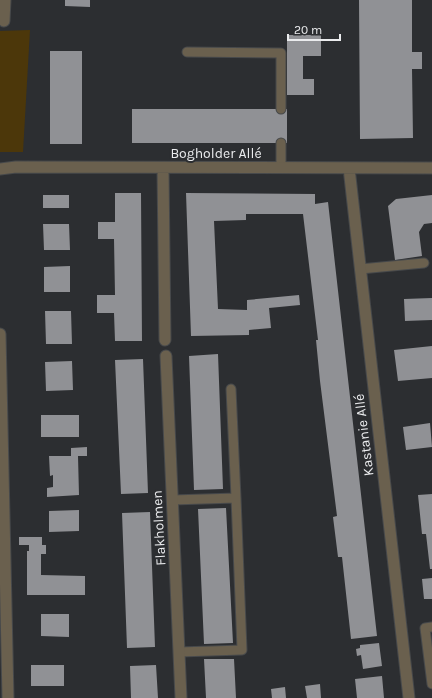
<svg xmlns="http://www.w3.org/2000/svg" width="432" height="698" viewBox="0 0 432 698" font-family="Karla,sans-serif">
<rect width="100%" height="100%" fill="#2c2e31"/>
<path fill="#4c370a" d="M30 30 23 152H0V31Z"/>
<path fill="#909195" d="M65 0H90V7L65 6Z
M359 0H412V52H422V69H412L413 138 360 139Z
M287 35H321V56H303V79H314V95H287Z
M50 51H82V144H50Z
M132 109H287V143H132Z
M115 193H141L142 341H115L114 313H97V295H115L114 239H98V222H115Z
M186 193 315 194V204L328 202 377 636 351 639 342 557H338L333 517 337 516 320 381 316 340H318L303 214H246V220L214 221 218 309 247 310V300L299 295 300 305 269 308 271 328 249 330V335L191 336Z
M43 195H69V208H43Z
M432 195V223L424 224 419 232 422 256 395 260 388 206 396 199Z
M43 224H69L70 250H44Z
M70 266V292H44V267Z
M432 298V320L405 321 404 299Z
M45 311H71L72 344H46Z
M432 346V378L398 381 394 350Z
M218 354 223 489 194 490 189 356Z
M143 359 148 493 121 494 115 360Z
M72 361 73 390 46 391 45 362Z
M41 415H79V437H41Z
M430 423 432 447 406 450 403 427Z
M87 447V456H78L79 495 47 497V488L53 487V475L50 476 49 456H71V448Z
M432 494V569H430L426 534H422L418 495Z
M226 508 233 643 204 644 198 509Z
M79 510V531L49 532V511Z
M150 512 155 647 127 648 122 513Z
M19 537H42V545H46V554H41V575L85 576V595H27V551H29V545H19Z
M432 578V599H424L422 579Z
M41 614H69V637L41 636Z
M379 643 382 666 363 669 361 655 357 656 356 649 360 648V645Z
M204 659H234L236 698H206Z
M31 665H64V686H31Z
M156 665 158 698H131L130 666Z
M382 676 384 698H357L355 679Z
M320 684 321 698H307L305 686Z
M285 687 286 698H272L271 689Z"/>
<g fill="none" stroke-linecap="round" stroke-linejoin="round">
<g stroke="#47494b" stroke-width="11">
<path id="service" d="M187 52 281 53V109
M281 168V143
M360 269 424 263
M172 500 236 498 231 389
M432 627 425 628 432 684
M179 652 242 650 236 498"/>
</g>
<g stroke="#47494b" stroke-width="13">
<path id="minor" d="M4 21 5 0
M349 168 409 698
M0 169 16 167 432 168
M163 169 165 340
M0 334 8 698
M166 356 181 698"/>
</g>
<use href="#service" stroke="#6a604e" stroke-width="9"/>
<use href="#minor" stroke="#6a604e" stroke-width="11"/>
</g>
<g text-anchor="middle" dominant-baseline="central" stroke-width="4" stroke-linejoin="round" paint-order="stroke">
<g font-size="14" fill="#ebecee" stroke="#2c2e31">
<text x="216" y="153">Bogholder Allé</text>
<text transform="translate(364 435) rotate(-97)">Kastanie Allé</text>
<text transform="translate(159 528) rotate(-93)">Flakholmen</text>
</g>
</g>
<path d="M288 34v6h52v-6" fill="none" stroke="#ebecee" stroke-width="2"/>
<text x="294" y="34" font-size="12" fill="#ebecee" stroke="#2c2e31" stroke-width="3" paint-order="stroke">20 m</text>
</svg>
